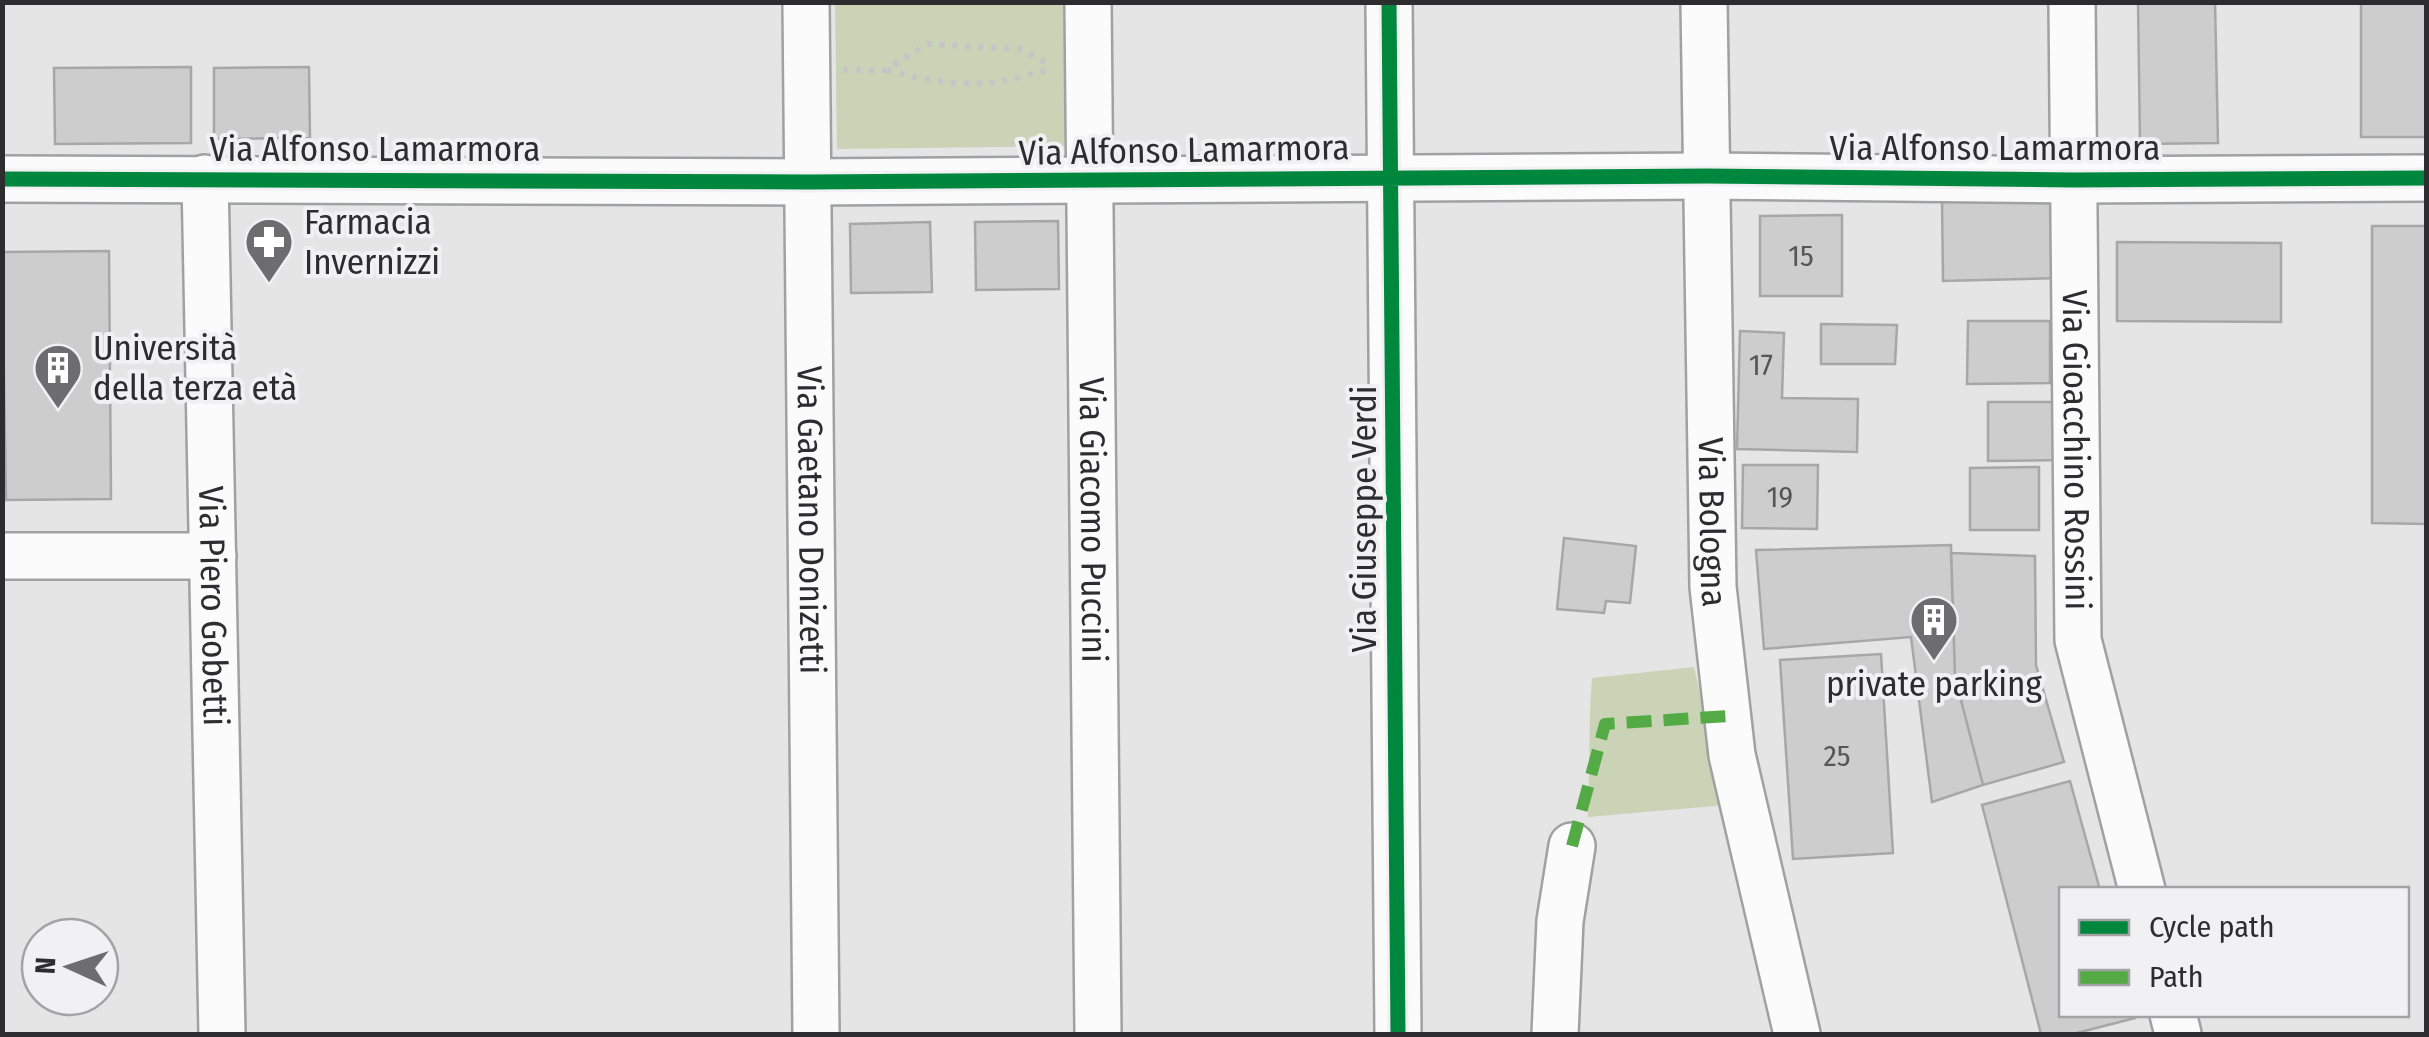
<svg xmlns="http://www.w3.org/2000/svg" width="2429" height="1037" viewBox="0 0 2429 1037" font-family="'Fira Sans Condensed',sans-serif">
<rect width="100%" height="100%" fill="#e5e5e6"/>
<path fill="#cbd3b7" d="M835 3H1065L1067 146 837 149Z
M1694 667 1727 805 1588 817 1590 711 1592 678Z"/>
<path fill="#cdcdcd" stroke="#a7a7a7" stroke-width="2.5" d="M2138 2H2215L2218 143 2140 144Z
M2361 2H2426V137H2361Z
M191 67V143L55 144 54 68Z
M309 67 310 138 214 139V68Z
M1942 201H2064L2063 278 1943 281Z
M1842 215V296H1760V216Z
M1058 221 1059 289 976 290 975 222Z
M930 222 932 292 851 293 850 224Z
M2372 226H2426V524L2372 523Z
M2117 242 2281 243V322L2117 321Z
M109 251 111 499 6 500 2 252Z
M1968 321H2050V383L1967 384Z
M1821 324 1897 325 1895 364H1821Z
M1740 331 1784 333 1782 398 1858 399 1857 452 1737 449Z
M1988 402H2064V460L1988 461Z
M1743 465H1818L1817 529 1742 528Z
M2039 467V530H1970V468Z
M1564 538 1636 546 1630 603 1606 601 1604 613 1557 609Z
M1951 545 1955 677 1983 785 1932 802 1911 637 1764 649 1756 550Z
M1951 553 2035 556 2036 665 2064 762 1983 785 1955 677Z
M1881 654 1893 853 1793 859 1780 660Z
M2070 781 2100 890H2062V1014H2134L2135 1018 2073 1034H2041L1982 805Z"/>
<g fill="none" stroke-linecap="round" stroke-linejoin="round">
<g stroke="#a0a1a2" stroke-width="50">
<g id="street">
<path id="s1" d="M806 2 816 1034"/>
<path id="s2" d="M1088 2 1098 1034"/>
<path d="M1389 2 1398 1034"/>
<path id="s3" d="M1704 2 1713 587 1732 755 1797 1034"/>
<path id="s4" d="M2072 2 2078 640 2142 890"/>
<path id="s5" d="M205 178 222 1034"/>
<path d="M2 179 808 182 1707 176 2073 180 2426 178"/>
<path d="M2 556H213"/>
<path d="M2173 1014 2178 1034"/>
<path d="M1555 1034 1560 921 1572 846"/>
</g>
</g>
<path stroke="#c5c5c6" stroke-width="6" stroke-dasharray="5 8" stroke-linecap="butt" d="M843 70H886L927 44 1020 49 1049 64
M887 70C922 80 962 87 998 82 1016 79 1034 73 1052 69"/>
<use href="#street" stroke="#fbfbfb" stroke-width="45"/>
<path stroke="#54ab45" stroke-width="12" stroke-dasharray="25 12" stroke-linecap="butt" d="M1572 846 1605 724 1728 716"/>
<g stroke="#f1f1f4" stroke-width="21">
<path id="cycleway" d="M1389 2 1398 1034
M2 179 808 182 1707 176 2073 180 2426 178"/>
</g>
<use href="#cycleway" stroke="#00873e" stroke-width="15"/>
</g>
<defs>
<g id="pharmacy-pin" transform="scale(2.5)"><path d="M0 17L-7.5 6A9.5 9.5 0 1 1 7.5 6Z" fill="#6d6d6f" stroke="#f1f1f4"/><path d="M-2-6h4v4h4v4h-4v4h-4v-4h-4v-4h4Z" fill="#fff"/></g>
<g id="building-pin" transform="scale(2.5)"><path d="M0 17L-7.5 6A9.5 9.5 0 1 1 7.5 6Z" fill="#6d6d6f" stroke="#f1f1f4"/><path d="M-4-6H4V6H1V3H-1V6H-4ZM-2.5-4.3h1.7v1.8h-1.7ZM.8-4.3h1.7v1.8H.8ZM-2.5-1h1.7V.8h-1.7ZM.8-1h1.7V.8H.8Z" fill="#fff"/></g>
</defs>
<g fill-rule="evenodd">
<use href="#pharmacy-pin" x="269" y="242"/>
<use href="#building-pin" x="58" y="368"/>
<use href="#building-pin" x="1934" y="620"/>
</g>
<g text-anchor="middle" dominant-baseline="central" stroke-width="8" stroke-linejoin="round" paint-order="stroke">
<g font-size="30" fill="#565657">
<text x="1801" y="256">15</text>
<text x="1761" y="365">17</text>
<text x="1780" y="497">19</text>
<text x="1837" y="756">25</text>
</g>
<g font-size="35" fill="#2d2d2f" stroke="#f1f1f4">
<text x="1995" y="148">Via Alfonso Lamarmora</text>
<text x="375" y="149">Via Alfonso Lamarmora</text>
<text transform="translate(1184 150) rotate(-1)">Via Alfonso Lamarmora</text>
<text stroke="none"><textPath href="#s4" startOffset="448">Via Gioacchino Rossini</textPath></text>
<text stroke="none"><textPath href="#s1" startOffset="518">Via Gaetano Donizetti</textPath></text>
<text stroke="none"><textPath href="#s2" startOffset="518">Via Giacomo Puccini</textPath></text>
<text transform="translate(1364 519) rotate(-90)">Via Giuseppe Verdi</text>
<text stroke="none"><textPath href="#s3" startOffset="520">Via Bologna</textPath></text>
<text stroke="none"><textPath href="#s5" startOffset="428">Via Piero Gobetti</textPath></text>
</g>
<g font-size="35" fill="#2d2d2f" stroke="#f1f1f4" text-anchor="start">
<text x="304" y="222">Farmacia<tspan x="304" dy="40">Invernizzi</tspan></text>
<text x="93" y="348">Università<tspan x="93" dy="40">della terza età</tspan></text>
<text x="1934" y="684" text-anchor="middle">private parking</text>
</g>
</g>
<rect width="2429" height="1037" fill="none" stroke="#2d2d2f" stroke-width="10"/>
<rect x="2059" y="887" width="350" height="130" fill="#f1f1f4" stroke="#a3a3a5" stroke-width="2.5"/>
<rect x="2079" y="920" width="50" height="15" fill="#00873e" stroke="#a3a3a5" stroke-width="2.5"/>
<text x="2149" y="937" font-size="30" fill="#2d2d2f">Cycle path</text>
<rect x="2079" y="970" width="50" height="15" fill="#54ab45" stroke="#a3a3a5" stroke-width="2.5"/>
<text x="2149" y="987" font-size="30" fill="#2d2d2f">Path</text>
<g transform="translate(70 967) rotate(273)"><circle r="48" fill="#f1f1f4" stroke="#a3a3a5" stroke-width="2.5"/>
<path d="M0-8L18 38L0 25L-18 38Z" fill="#6d6d6f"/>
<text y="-15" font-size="28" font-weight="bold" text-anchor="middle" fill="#2d2d2f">N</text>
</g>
</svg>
